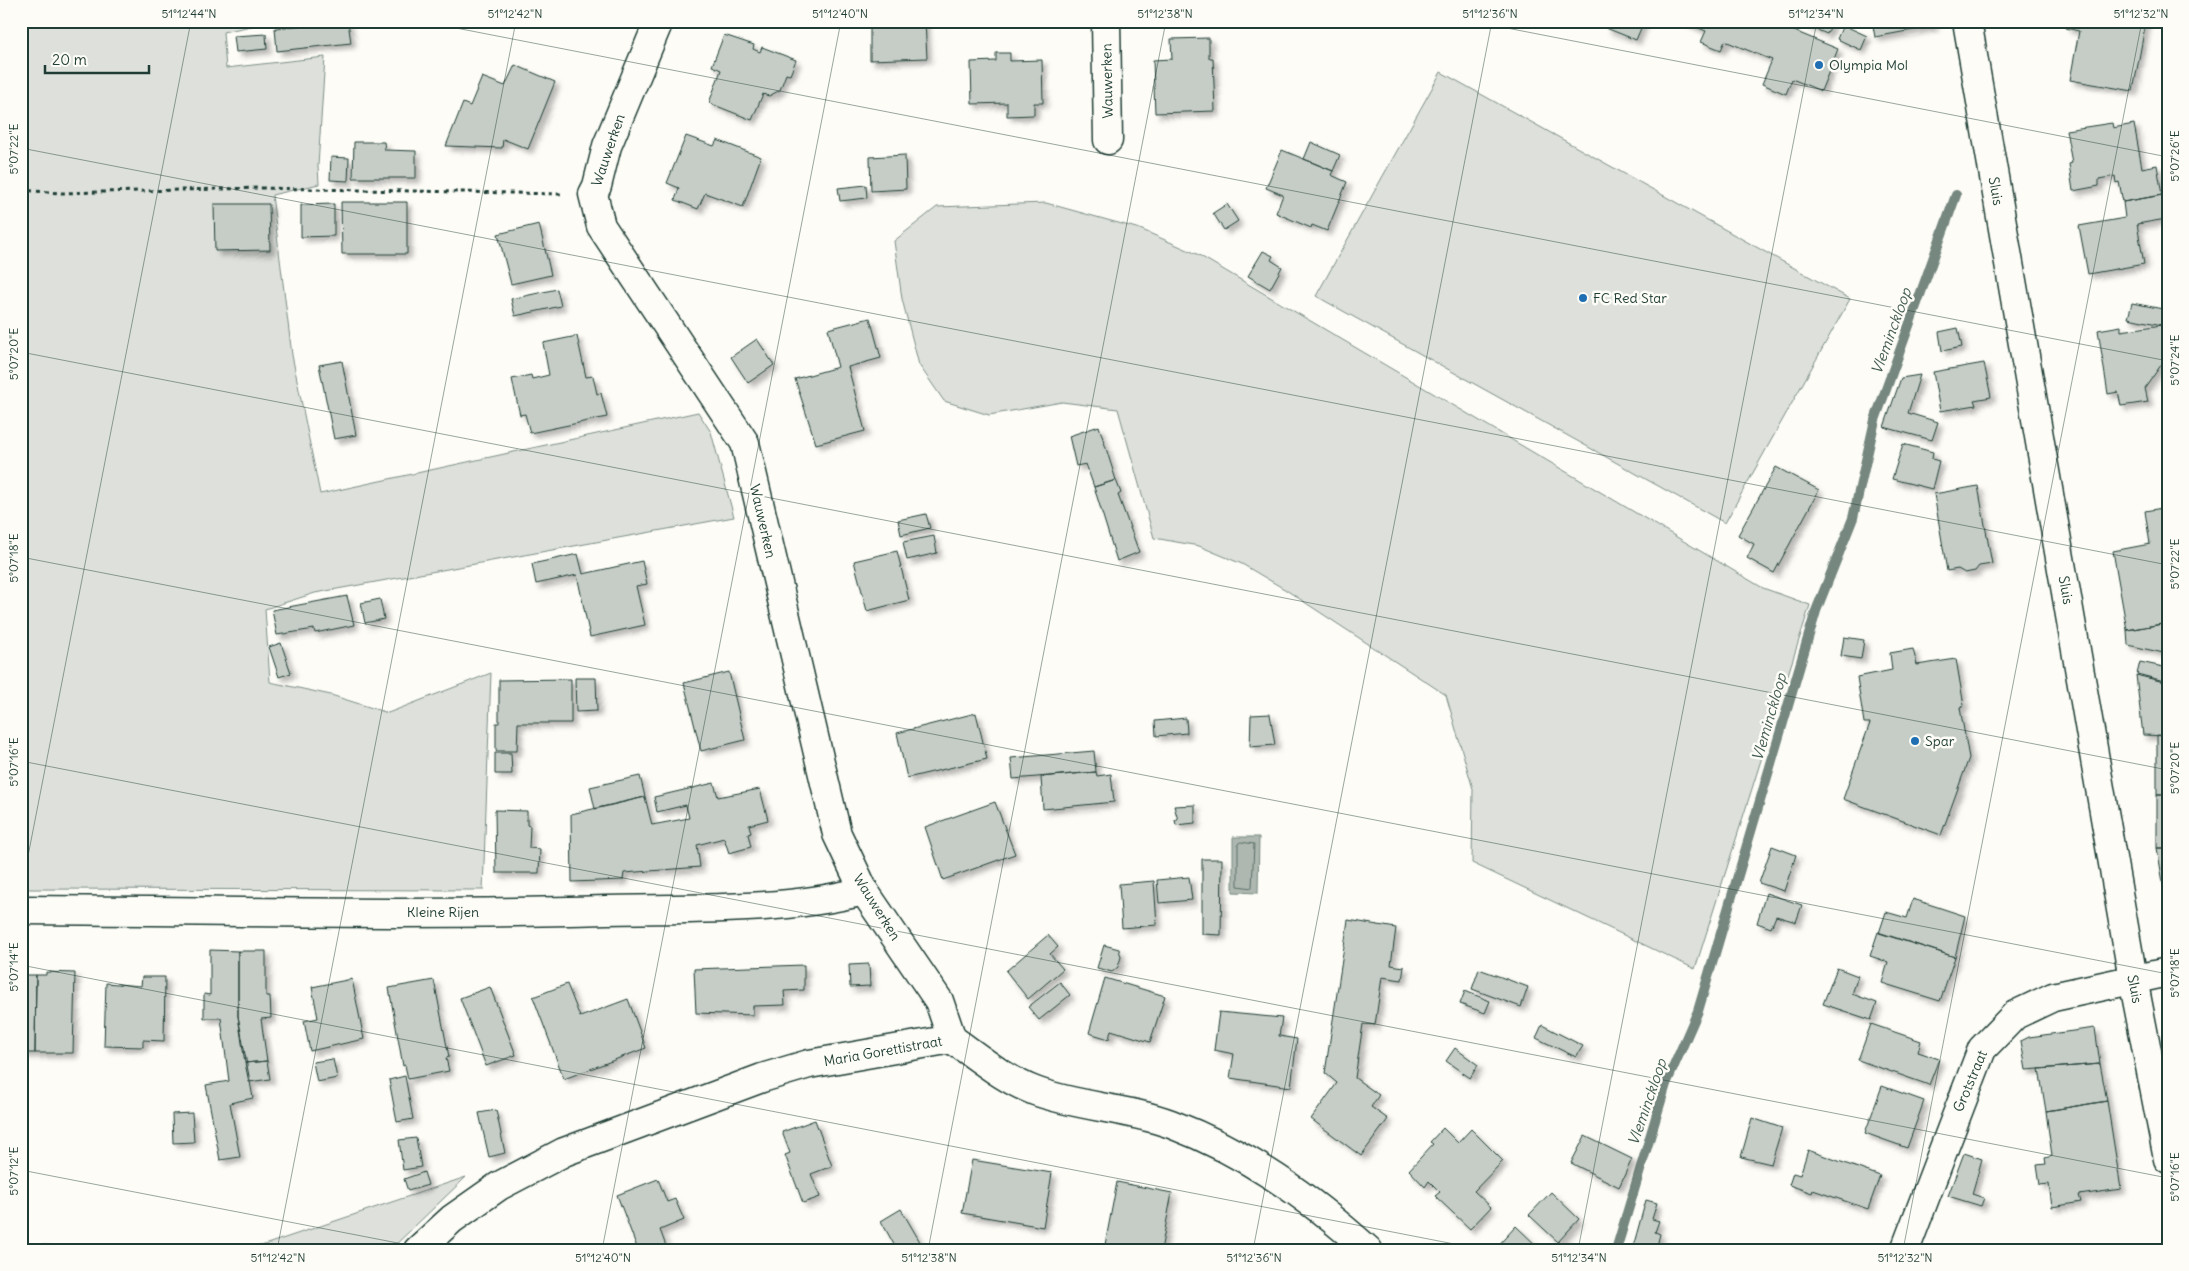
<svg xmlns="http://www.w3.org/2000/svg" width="2189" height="1271" viewBox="0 0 2189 1271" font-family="Delius,sans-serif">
<defs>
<filter id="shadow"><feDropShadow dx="4.5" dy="4.5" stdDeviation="2.5" flood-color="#0004"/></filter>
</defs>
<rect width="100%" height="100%" fill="#fdfcf7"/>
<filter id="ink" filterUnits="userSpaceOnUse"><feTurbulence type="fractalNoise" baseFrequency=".02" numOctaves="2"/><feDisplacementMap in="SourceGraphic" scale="10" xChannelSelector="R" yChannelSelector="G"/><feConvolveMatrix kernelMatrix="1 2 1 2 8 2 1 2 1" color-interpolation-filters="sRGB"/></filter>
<g filter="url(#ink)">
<path fill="#dde0db" stroke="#7e8e88" d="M21 21H275L223 32 226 68 325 57 318 166 319 184 272 195 292 355 320 494 698 412 711 432 734 517 315 593 265 609 270 682 331 695 388 713 491 673 483 890 21 889Z
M1441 72 1850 299 1725 523 1316 296Z
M1046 203 1140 229 1197 254 1763 588 1810 605 1695 969 1472 863 1473 789 1446 695 1286 590 1242 564 1199 546 1154 538 1118 409 1062 402 989 415 944 401 919 365 902 299 894 241 937 207Z
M466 1177 390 1250H21V1244L145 1250 261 1246Z"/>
<path fill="#aeb8b1" stroke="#75877f" d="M1233 837H1259L1258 893 1233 892Z"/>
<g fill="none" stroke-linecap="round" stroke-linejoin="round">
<path stroke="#586e66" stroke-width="1" d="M1241 842 1254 844 1252 888 1238 886V844Z"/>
<path stroke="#75877f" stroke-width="10" d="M1616 1250 1666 1084 1698 1011 1816 611 1853 518 1875 420 1956 195"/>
</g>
<path fill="#c6cdc7" stroke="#1f3d34" filter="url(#shadow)" d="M348 21 351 43 277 51 275 28Z
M1606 21H1644L1636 40 1606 28 1608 22Z
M1681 21H1770L1838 49 1821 91 1792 79 1786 94 1762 84 1772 60 1725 41 1721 50 1701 42 1706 31Z
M1806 21H1833L1827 34 1805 25Z
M1872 21H1933L1934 26 1875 37Z
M2067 21H2146L2133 91 2070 80 2079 31 2066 28Z
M925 22 927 58 870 60V23Z
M1843 25 1867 36 1861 50 1837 39Z
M266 34 267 49 236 52 234 36Z
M724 35 754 45 753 49 760 52 762 47 796 60 790 75 786 74 780 90 769 96 763 94 752 120 709 103 721 70 712 66Z
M1209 38V58H1213L1215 111 1155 113 1153 60 1172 59 1171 39Z
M996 53H1010V61L1042 60 1043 103H1034V115L1007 116V103L972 104 971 62 996 61Z
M515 65 555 82 528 149 503 139 502 148 446 146 463 103 470 106 482 77 505 86Z
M2112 123 2113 128 2134 124 2142 168 2157 165 2162 195 2123 202 2119 182 2116 183 2115 176 2099 179V186L2073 191 2069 164 2072 163 2066 130Z
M686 136 714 146 717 140 761 157 743 207 705 193 698 209 675 200 679 188 667 183Z
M354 142H384L385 150 416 151V178H353Z
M1311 142 1340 155 1333 171 1304 159Z
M1282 150 1333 171 1331 175 1347 182 1327 231 1312 225 1311 228 1276 213 1283 195 1266 188Z
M905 155 906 189 871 191 870 157Z
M331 157 349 158 348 181 330 180Z
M866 185 867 198 840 201 838 188Z
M2162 195 2166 219 2137 224 2144 264 2088 274 2079 226 2125 218 2123 202Z
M341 202H407V254H342Z
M214 204H269L270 250 215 251Z
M334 204V236L301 237V205Z
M1227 204 1238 221 1224 230 1213 213Z
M539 224 551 275 511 284 498 234Z
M1263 251 1273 256 1271 260 1282 267 1270 289 1248 276Z
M557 289 561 306 515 316 511 299Z
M2132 303 2168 310V355L2145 388 2148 402 2121 406 2118 392 2108 394 2098 330 2121 326V331L2162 325 2128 318Z
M870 318 881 358 848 367 865 431 816 444 795 379 838 367 828 329Z
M1958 328 1962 347 1942 351 1939 332Z
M577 336 586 377 593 376 597 394 601 393 607 417 530 433 525 414 520 415 512 379 531 375 532 379 549 375 543 343Z
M757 339 774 365 748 383 731 357Z
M342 361 356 435 334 439 319 365Z
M1984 363 1991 397 1974 400 1976 405 1940 411 1933 372Z
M1920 375 1908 413 1938 422 1932 440 1884 427 1901 378Z
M1099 426 1116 480 1094 487 1086 464 1076 466 1069 436Z
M1903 444 1933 452 1932 459 1939 461 1932 489 1892 479Z
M1776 467 1819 490 1774 573 1747 558 1754 544 1738 535Z
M1116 480 1121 493 1118 495 1139 552 1117 561 1094 487Z
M1978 486 1992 564 1979 566 1975 571 1965 573 1958 569 1947 571 1934 494Z
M2168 507V623L2127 630 2113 551 2150 544 2145 511Z
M926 514 930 528 901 535 898 520Z
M934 536 937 553 907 560 903 542Z
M897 551 909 600 867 611 854 561Z
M578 554 583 574 642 561 647 584 636 586 645 625 590 637 577 575 536 584 532 564Z
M347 596 354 625 315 633 314 629 277 635 272 610Z
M380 599 384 619 365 623 361 603Z
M2168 623V654L2128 645 2127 630Z
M1844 637 1864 640 1861 659 1841 656Z
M281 643 291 673 279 677 269 647Z
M1913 649 1917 665 1956 659 1964 706 1960 708 1969 758 1941 835 1843 799 1870 723H1864L1857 677 1892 670 1890 653Z
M2140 662 2168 668V682L2137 674Z
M729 672 745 740 701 751 684 683Z
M2136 675 2168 683V736L2143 735Z
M575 678H596L597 711 576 712Z
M571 679V723H518L517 751H496V723H499V680Z
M976 713 987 759 907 778 897 733Z
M1270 714 1275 745 1250 747 1251 715Z
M1186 718 1187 733 1156 736 1155 721Z
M2157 735 2168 736V794H2157Z
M1094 751 1096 772 1013 779 1011 758Z
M495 753H511L512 774H495Z
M1096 772 1097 776 1111 774 1114 802 1043 809 1041 777Z
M640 776 645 797 595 809 590 787Z
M714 783 718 797 760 789 768 820 749 825 751 833 748 834 751 847 729 853 724 838 697 845 700 867 624 873 623 880 572 882 571 814 645 797 652 825 689 818 686 805 657 812 654 797Z
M2157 794H2168V848H2157Z
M995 802 1015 854 943 880 925 827Z
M1195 805V823L1176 825 1175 820H1178L1174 806Z
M495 810 527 811V825L530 826 529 848 540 849 539 873H496Z
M1772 846 1796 855 1784 891 1759 883Z
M2157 848H2168V911Z
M1202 859H1222L1221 935 1202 934Z
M1189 877 1192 900 1159 903 1157 880Z
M1154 881 1157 925 1122 928 1119 884Z
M1766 893 1802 905 1796 922 1776 916 1771 928 1757 923Z
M1913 899 1965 916 1955 957 1879 933 1886 912 1907 918Z
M1348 920 1396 928 1391 965 1404 967 1402 980 1382 977 1375 1025 1363 1024 1355 1078 1379 1095 1371 1107 1388 1119 1361 1156 1311 1119 1337 1083 1325 1073Z
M1878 932 1955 957 1940 1001 1882 983 1888 962 1870 956Z
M1048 935 1058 947 1050 954 1063 969 1028 999 1006 971Z
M1104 945 1119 949 1121 957 1118 967 1112 972 1097 968Z
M210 950 238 951V1016L253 1098 230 1103 240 1157 220 1160 206 1085 229 1081 221 1018H204V994L210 995Z
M238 951H266V996H270L271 1018 261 1019 267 1061 245 1063 238 1016Z
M869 964 870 986 850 987 849 965Z
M804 965V990L784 991 785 1005 753 1006V1015L696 1013 694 969Z
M1837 968 1858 976 1852 994 1877 1003 1871 1020 1823 1004Z
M1479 969 1528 987 1521 1007 1472 989Z
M46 972 75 973 73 1053H35L36 975H46Z
M21 975H36L35 1053H21Z
M142 977H165L164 1041 143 1040V1047L104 1046 106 983 141 986Z
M1105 978 1165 996 1150 1042 1111 1030 1109 1039 1089 1033Z
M352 979 364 1039 310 1051 304 1021 318 1018 312 987Z
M434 980 449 1057 446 1058 449 1071 408 1079 405 1065 403 1066 389 988Z
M1060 982 1070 995 1039 1020 1028 1007Z
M567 984 580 1017 628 999 646 1048 564 1079 533 997Z
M490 987 516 1055 486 1066 460 998Z
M1465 991 1490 1001 1485 1013 1460 1004Z
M1219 1012 1282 1018 1279 1036 1297 1039 1291 1087 1230 1078 1234 1054 1214 1050Z
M1871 1024 1921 1041 1918 1052 1939 1059 1929 1085 1858 1060Z
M1542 1025 1583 1046 1576 1057 1536 1038Z
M2095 1028 2100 1064 2026 1070 2021 1041 2029 1037Z
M1455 1048 1478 1065 1470 1078 1446 1061Z
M333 1059 337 1078 317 1082 313 1062Z
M267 1061 270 1079 249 1082 245 1063Z
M2100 1064 2107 1101 2046 1111 2039 1069Z
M405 1076 413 1119 397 1122 389 1080Z
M1882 1086 1924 1101 1907 1148 1865 1133Z
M2107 1101 2121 1189 2079 1195 2081 1202 2052 1207 2049 1184 2040 1185 2037 1165 2046 1164 2045 1158 2052 1156 2046 1111Z
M496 1110 505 1153 489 1157 479 1113Z
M192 1113 194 1142 173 1143 172 1114Z
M1752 1118 1782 1128 1771 1164 1741 1157Z
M815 1120 832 1166 811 1174 820 1197 803 1203 785 1155 790 1153 782 1132Z
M1443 1128 1458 1143 1471 1129 1503 1161 1474 1191 1491 1207 1470 1229 1435 1196 1440 1192 1429 1181 1425 1187 1409 1170 1433 1144 1430 1142Z
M1585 1136 1632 1159 1619 1187 1571 1163Z
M416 1138 421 1167 403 1170 399 1140Z
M1808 1150 1880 1176 1868 1209 1813 1190 1812 1193 1789 1185 1793 1173 1800 1175Z
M1964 1153 1982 1159 1972 1194 1984 1198 1981 1206 1948 1196Z
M972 1160 1052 1173 1043 1227 962 1213Z
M424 1172 428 1185 408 1191 404 1179Z
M658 1179 667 1202 675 1199 684 1220 660 1230 666 1246 656 1250H638L617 1195Z
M1117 1182 1172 1193 1161 1250H1104Z
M1551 1192 1579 1219 1558 1242 1529 1215Z
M1646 1200 1657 1203 1652 1219 1659 1221 1655 1232 1660 1234 1656 1250 1633 1247Z
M901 1209 923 1247 918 1250H897L881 1221Z
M1516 1226 1541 1250H1494Z"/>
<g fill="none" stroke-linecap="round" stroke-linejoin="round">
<g stroke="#1f3d34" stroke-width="31">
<path id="minor" d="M659 21 607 146 597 186 593 194 601 226 745 443 837 834 864 891 939 1001 952 1039
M1106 21 1108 140
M21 910C216 911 412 916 606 910 691 908 781 912 864 891
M418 1250 452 1219 499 1186 564 1152 762 1078 809 1064 952 1039C979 1058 1005 1080 1035 1091 1079 1107 1128 1108 1171 1124 1247 1153 1308 1196 1368 1250
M1905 1250 1982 1049 2015 1015 2053 997 2168 972"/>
</g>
<g stroke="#1f3d34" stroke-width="31">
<path id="tertiary" d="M1967 21 2133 979 2168 1159"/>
</g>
<path stroke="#1f3d34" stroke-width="3" stroke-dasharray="4 4" stroke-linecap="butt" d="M21 190 61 193 261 188 562 194"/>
<use href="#minor" stroke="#fdfcf7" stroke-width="28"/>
<use href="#tertiary" stroke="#fdfcf7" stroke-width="28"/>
</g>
</g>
<path fill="none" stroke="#1f3d34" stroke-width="1" stroke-opacity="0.45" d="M420 21 2168 361M1471 21 2168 157M21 148 2168 565M21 352 2168 770M21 557 2168 974M21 761 2168 1178M21 892 191 21M21 965 1485 1250M21 1170 434 1250M277 1250 516 21M602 1250 841 21M928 1250 1166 21M1253 1250 1492 21M1578 1250 1817 21M1903 1250 2142 21"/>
<g fill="#1f6fb2" stroke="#fdfcf7" stroke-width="2">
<circle cx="1819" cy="65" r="5"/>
<circle cx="1583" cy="298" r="5"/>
<circle cx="1915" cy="741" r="5"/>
</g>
<g text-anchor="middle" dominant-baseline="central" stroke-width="5" stroke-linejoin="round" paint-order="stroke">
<g font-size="14" fill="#1f3d34" stroke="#fdfcf7" text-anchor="start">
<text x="1829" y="65">Olympia Mol</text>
<text x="1593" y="298">FC Red Star</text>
<text x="1925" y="741">Spar</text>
</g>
<g font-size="14" fill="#1f3d34" stroke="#fdfcf7">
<text transform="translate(1107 81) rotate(-91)">Wauwerken</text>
<text transform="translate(608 150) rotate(-71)">Wauwerken</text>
<text transform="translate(1996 191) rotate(80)">Sluis</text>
<text transform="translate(763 521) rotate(77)">Wauwerken</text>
<text transform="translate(2066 590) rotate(80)">Sluis</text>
<text transform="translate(877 907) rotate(58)">Wauwerken</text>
<text x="443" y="912">Kleine Rijen</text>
<text transform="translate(2135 989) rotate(79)">Sluis</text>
<text transform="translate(883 1051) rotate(-10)">Maria Gorettistraat</text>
<text transform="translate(1970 1081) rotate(-67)">Grotstraat</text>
</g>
<g font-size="15" font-style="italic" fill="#435c53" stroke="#fdfcf7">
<text transform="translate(1891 331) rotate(-70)">Vleminckloop</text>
<text transform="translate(1769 717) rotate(-74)">Vleminckloop</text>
<text transform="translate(1647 1102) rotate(-71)">Vleminckloop</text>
</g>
</g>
<rect width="2189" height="1271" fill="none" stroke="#fdfcf7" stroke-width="55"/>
<path d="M45 65v8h104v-8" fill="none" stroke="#1f3d34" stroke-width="2.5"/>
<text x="52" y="65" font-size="15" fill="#1f3d34" stroke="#fdfcf7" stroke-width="4" paint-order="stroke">20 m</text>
<rect x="28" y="28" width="2134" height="1216" fill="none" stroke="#1f3d34" stroke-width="2"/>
<g font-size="12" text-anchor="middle" fill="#1f3d34">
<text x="189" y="18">51°12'44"N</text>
<text x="515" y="18">51°12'42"N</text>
<text x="840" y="18">51°12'40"N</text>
<text x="1165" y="18">51°12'38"N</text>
<text x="1490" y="18">51°12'36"N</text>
<text x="1816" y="18">51°12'34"N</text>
<text x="2141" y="18">51°12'32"N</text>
<text transform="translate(14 149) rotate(-90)" y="4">5°07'22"E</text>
<text transform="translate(2175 156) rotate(-90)" y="4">5°07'26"E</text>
<text transform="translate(14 354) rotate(-90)" y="4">5°07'20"E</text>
<text transform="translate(2175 360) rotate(-90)" y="4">5°07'24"E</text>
<text transform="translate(14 558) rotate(-90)" y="4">5°07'18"E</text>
<text transform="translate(2175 564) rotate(-90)" y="4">5°07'22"E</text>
<text transform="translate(14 762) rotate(-90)" y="4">5°07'16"E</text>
<text transform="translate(2175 768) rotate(-90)" y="4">5°07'20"E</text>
<text transform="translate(14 967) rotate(-90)" y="4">5°07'14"E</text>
<text transform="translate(2175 973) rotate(-90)" y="4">5°07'18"E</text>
<text transform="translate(14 1171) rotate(-90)" y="4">5°07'12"E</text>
<text transform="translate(2175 1177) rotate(-90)" y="4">5°07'16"E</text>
<text x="278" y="1262">51°12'42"N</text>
<text x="603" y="1262">51°12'40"N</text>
<text x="929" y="1262">51°12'38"N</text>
<text x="1254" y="1262">51°12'36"N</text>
<text x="1579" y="1262">51°12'34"N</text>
<text x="1905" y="1262">51°12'32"N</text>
</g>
</svg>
